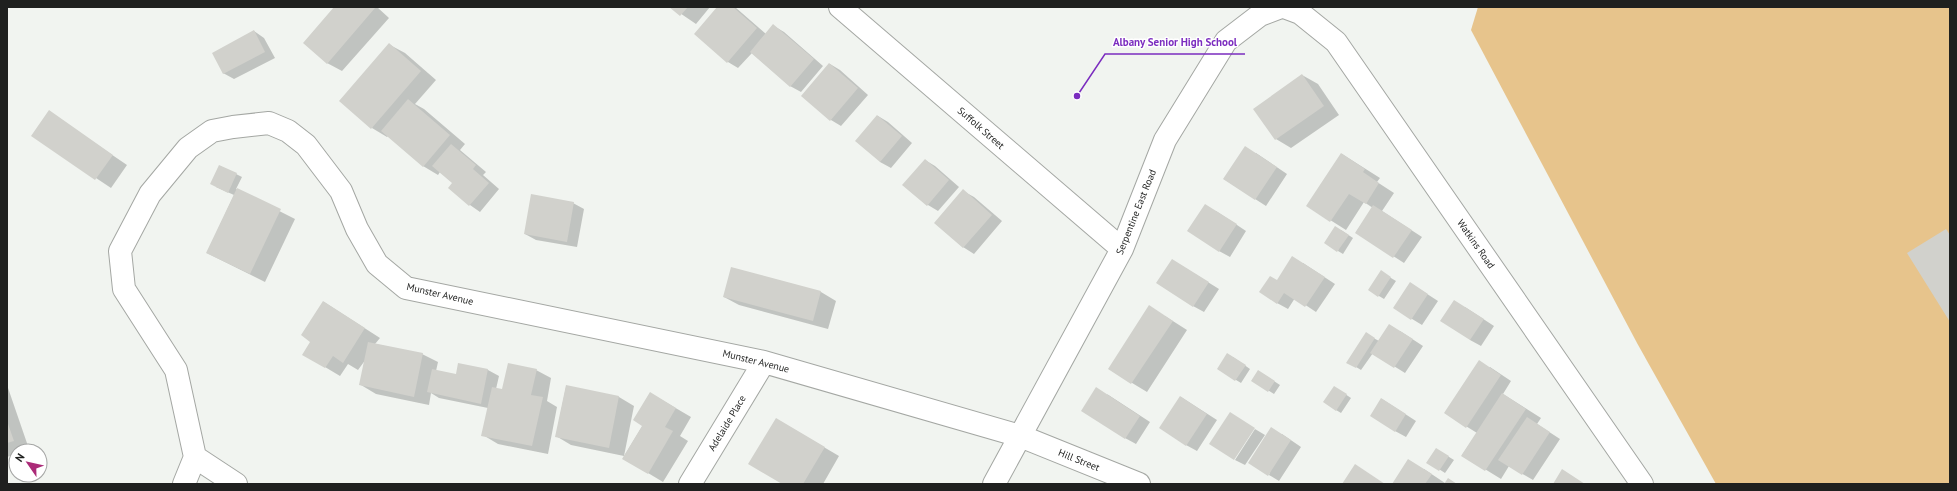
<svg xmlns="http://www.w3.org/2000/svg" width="1957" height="491" viewBox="0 0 1957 491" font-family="'PT Sans',sans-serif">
<rect width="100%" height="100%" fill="#f1f4f0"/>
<path fill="#e7c48c" d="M1478 7H1950V484H1716L1637 343 1471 30Z"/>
<path fill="#0003" d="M335 7H377L389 18 342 71 327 63 304 43Z
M671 7H710L696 24Z
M718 7H735L766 34 774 26 784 32 823 66 801 92 790 86 752 53 738 68 728 62 695 34Z
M254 31 264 38 275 58 234 79 223 73Z
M390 45 405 53 436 80 415 104 424 109 465 144 460 150 486 172 483 175 499 189 480 212 470 205 449 188 453 183 440 172 438 175 423 166 388 136 387 137 372 128Z
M830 64 840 70 868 95 841 126 831 120Z
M1302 75 1318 84 1339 115 1291 148 1276 139Z
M49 112 127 165 111 188 33 136Z
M878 116 888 122 912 143 891 168 880 162Z
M1256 153 1287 174 1266 206 1224 179Z
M1342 154 1380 178 1377 182 1394 193 1382 211 1422 237 1404 263 1356 232 1373 208 1364 202 1346 230 1308 206Z
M925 160 935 166 959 187 938 211 928 205Z
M220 166 242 177 236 189 295 219 265 282 207 253 234 195 216 187Z
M963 191 974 197 1002 221 974 254 963 247 935 223Z
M573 203 584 209 577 247 536 240 525 234Z
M1216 211 1246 231 1230 257 1219 251Z
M1341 230 1353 238 1343 254 1338 251Z
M1303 263 1335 284 1316 312 1295 298 1288 309 1277 303V281Z
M1182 266 1219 289 1204 312 1193 306Z
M732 268 821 292 836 301 828 329 739 305 724 297Z
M1381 272 1396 281 1384 299 1369 290Z
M1421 290 1438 301 1422 325 1394 308Z
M324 302 380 338 375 344 422 354 438 362 436 371 457 375 459 364 488 370 499 376 496 389 503 390 536 370 551 378 547 401 557 407 548 454 498 444 483 435 488 408 439 398 431 393 429 405 376 394 361 385 366 359 358 370 348 364 340 376 325 367 312 342Z
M1465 307 1494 326 1481 346 1470 340Z
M1165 316 1187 330 1147 392 1109 369Z
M1400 331 1423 346 1405 373 1373 353 1361 370 1348 362 1366 334 1379 341Z
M1233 357 1250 369 1241 383 1218 369Z
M1490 367 1511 381 1503 394 1541 418 1537 424 1560 439 1533 480 1509 466 1501 479 1462 455 1477 433 1445 413Z
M1263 374 1280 385 1274 394 1252 380Z
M7 385 29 449 16 451V454L7 457Z
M566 387 619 397 634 406 624 456 571 445 556 436Z
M1339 390 1351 398 1341 413 1336 410Z
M650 393 691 417 680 436 688 441 663 482 623 458 643 425Z
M1107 394 1150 422 1136 444 1125 438Z
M1181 397 1217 420 1197 451 1186 445Z
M1382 399 1416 421 1406 437 1395 431Z
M776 419 839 456 823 484H784Z
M1255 429 1265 435 1245 465 1235 460Z
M1282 434 1301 447 1279 481 1269 475Z
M1441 452 1454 460 1445 473 1428 462Z
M1424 469 1445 483 1456 484H1393Z"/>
<path fill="#d1d1cc" d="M334 7 375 8 327 64 303 43Z
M669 7H688L680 16Z
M717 7H733L757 28 727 63 694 34Z
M773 24 814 59 790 87 750 52Z
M254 30 265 52 223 74 212 53Z
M389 43 421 71 371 129 339 101Z
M829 63 858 88 830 121 801 96Z
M1302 74 1324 106 1275 140 1253 109Z
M408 99 450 135 423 167 381 131Z
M49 110 113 155 95 180 31 136Z
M877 115 902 136 880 162 855 141Z
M451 144 476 165 473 169 489 183 469 206 448 188 452 183 432 166Z
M1245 146 1277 167 1255 200 1223 179Z
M1341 153 1365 169 1363 172 1379 183 1366 204 1349 194 1330 222 1306 206Z
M925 159 949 180 927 206 902 185Z
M219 165 237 173 228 193 210 184Z
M237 188 281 209 250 274 206 253Z
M963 189 992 215 963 248 934 223Z
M531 194 574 202 567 242 524 234Z
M1205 204 1237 224 1219 252 1187 231Z
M1373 205 1412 230 1393 258 1355 233Z
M1335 226 1349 235 1337 252 1324 243Z
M1946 229 1950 235V322L1907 253Z
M1292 256 1325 277 1305 307 1284 293 1277 304 1259 292 1270 276 1277 280Z
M1172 259 1209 282 1193 307 1156 283Z
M731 267 821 291 813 321 723 297Z
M1381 270 1391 277 1378 297 1368 290Z
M1410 282 1428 294 1411 320 1393 308Z
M1454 300 1484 319 1470 340 1440 321Z
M323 301 365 328 343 363 333 356 325 368 302 355 310 342 301 335Z
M1149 305 1173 321 1131 384 1108 369Z
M1389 324 1413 339 1394 368 1370 353Z
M1366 332 1375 338 1356 368 1346 363Z
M368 342 423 353 414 397 359 385Z
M1227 353 1246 365 1235 381 1217 369Z
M1479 360 1501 375 1466 428 1444 413Z
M458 363 488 369 481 404 427 392 432 369 456 374Z
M508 363 537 369 531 395 543 397 532 446 481 436 492 387 502 389Z
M1258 370 1275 381 1268 392 1251 381Z
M566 385 619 396 609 448 555 437Z
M1334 386 1347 394 1336 411 1323 402Z
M1096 387 1140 416 1125 439 1081 411Z
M650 392 676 408 665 427 673 431 648 474 622 459 642 426 633 420Z
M1502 393 1526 409 1485 471 1461 456Z
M1180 396 1207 414 1186 446 1159 428Z
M1381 398 1406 414 1395 432 1370 416Z
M1230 412 1255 428 1234 460 1209 444Z
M1527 417 1550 432 1522 475 1498 460Z
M776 418 825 447 803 484H782L748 464Z
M7 421 14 441 7 443Z
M1271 427 1291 440 1268 476 1248 463Z
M1436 448 1449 456 1439 471 1426 463Z
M1408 459 1432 474 1425 484H1392Z
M1355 464 1385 484H1342Z
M1562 469 1585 484H1553Z
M1448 478 1457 484H1444Z"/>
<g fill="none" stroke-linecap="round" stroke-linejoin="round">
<g stroke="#a4a7a3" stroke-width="24">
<path id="street" d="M840 7 1122 249
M1284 7 1300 13 1336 42 1642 484
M195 457 236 484
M184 484 195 457 176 370 124 289 120 251 150 194 188 148 212 131 233 127 269 123 288 131 306 145 341 191 357 229 377 264 406 288 764 362 1020 436 1139 484
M690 484 764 362
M994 484 1122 249 1165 140 1226 41 1260 15 1281 7"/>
</g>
<use href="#street" stroke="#fff" stroke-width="22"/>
</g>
<g text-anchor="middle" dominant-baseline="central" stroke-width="3" stroke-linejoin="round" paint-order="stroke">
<g font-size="10" fill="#1f201f" stroke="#fff">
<text transform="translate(981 128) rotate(41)">Suffolk Street</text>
<text transform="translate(1136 212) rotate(-68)">Serpentine East Road</text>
<text transform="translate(1476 244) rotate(55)">Watkins Road</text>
<text transform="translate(440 294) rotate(13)">Munster Avenue</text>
<text transform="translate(756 361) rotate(14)">Munster Avenue</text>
<text transform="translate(727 423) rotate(-59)">Adelaide Place</text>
<text transform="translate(1079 460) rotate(22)">Hill Street</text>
</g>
</g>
<path fill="none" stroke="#7b2cbf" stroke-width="1.5" d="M1077 96L1105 54H1245"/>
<circle fill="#7b2cbf" stroke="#fff" stroke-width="1.5" cx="1077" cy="96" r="4"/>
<g font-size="11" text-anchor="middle" font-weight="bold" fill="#7b2cbf" stroke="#fff" stroke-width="3" stroke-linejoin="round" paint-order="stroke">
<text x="1175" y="46">Albany Senior High School</text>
</g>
<rect width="1957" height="491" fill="none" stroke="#1f201f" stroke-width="16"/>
<g transform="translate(28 463) rotate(304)"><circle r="19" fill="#ffffff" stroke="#a5a6a5"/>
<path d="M0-3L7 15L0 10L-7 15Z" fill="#ab2b78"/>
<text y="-6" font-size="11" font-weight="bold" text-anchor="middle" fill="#1f201f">N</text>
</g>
</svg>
